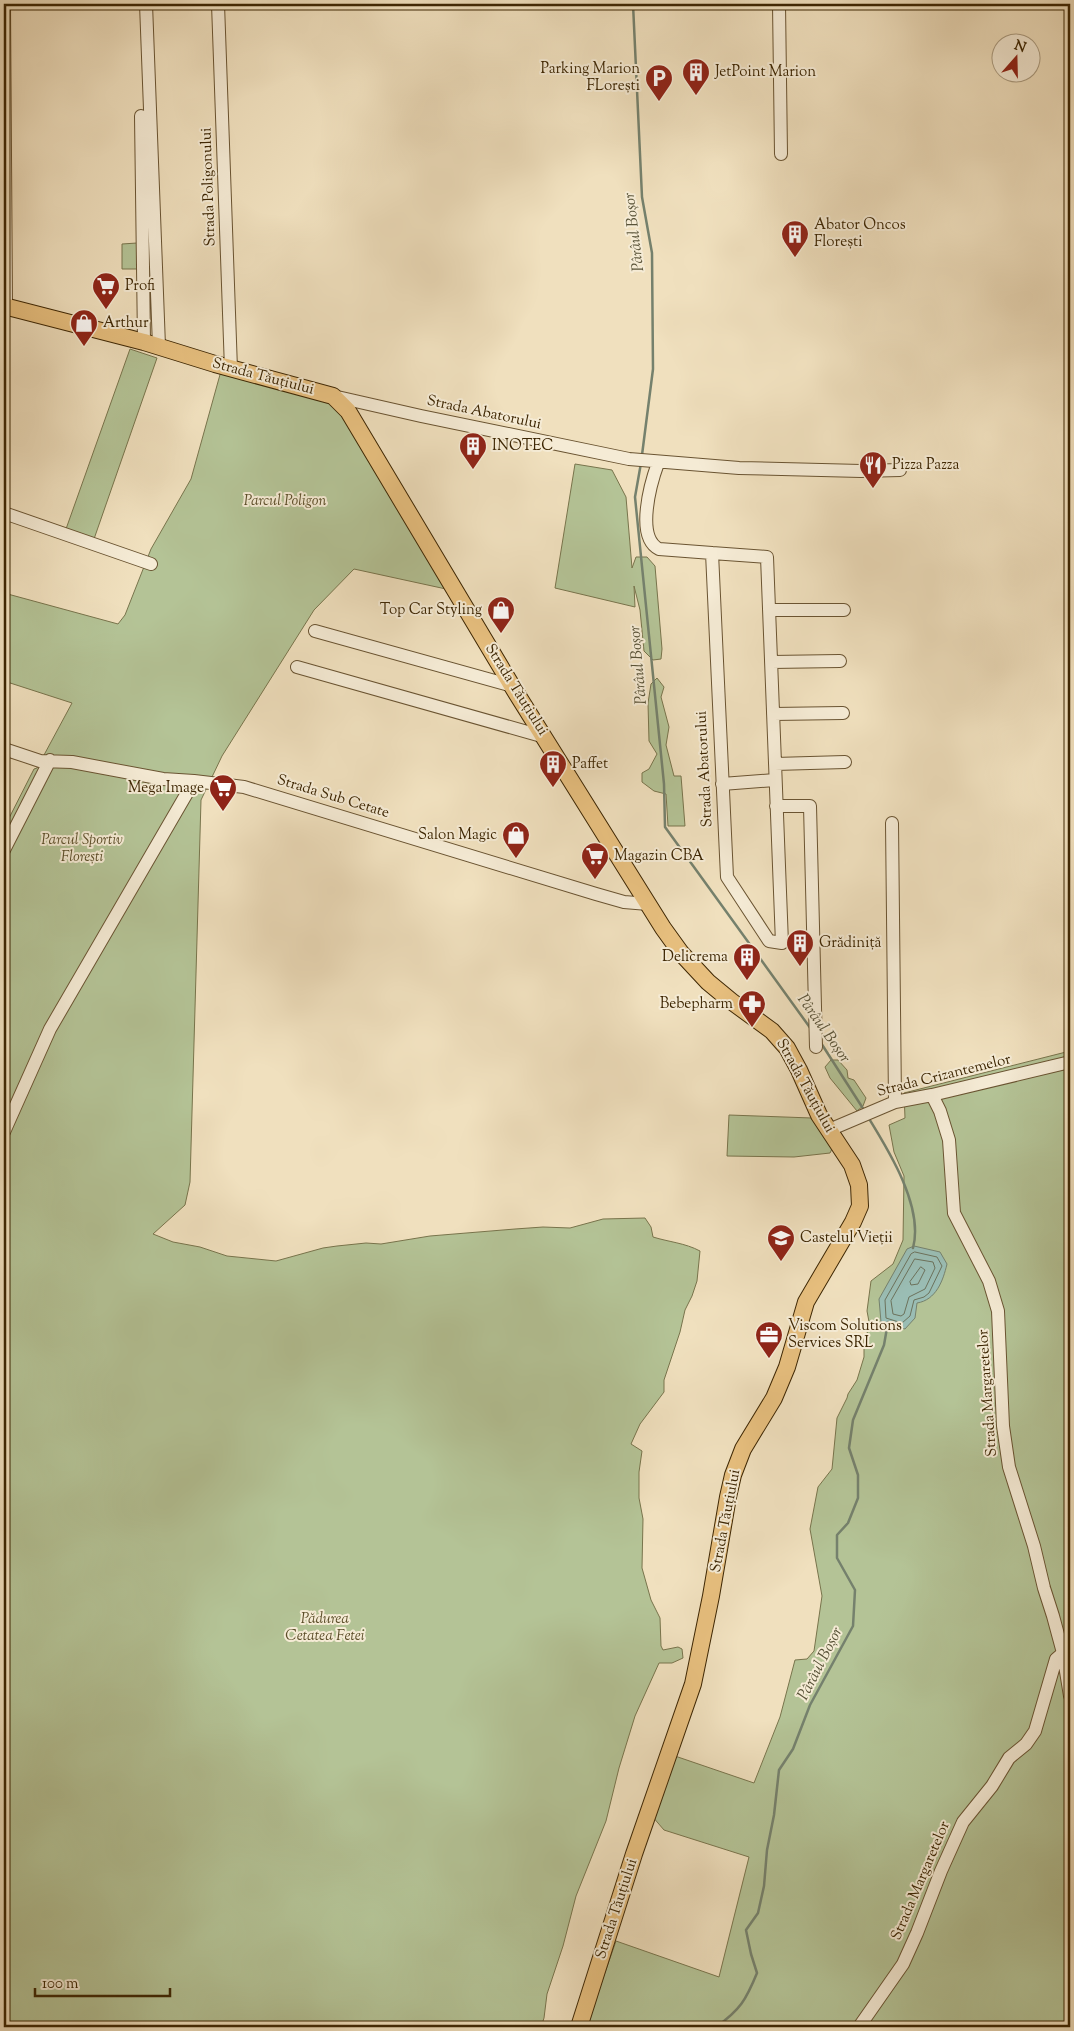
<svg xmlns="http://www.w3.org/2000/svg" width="1074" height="2031" viewBox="0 0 1074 2031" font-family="'Sorts Mill Goudy',serif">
<rect width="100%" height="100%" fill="#f0e0be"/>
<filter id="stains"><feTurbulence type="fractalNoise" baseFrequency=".004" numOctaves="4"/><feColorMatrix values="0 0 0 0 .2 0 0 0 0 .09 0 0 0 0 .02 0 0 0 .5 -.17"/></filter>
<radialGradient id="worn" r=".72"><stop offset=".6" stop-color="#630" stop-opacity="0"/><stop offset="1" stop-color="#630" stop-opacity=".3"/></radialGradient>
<path fill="#b4c396" stroke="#78744c" d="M137 243V269H122V244Z
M130 349 157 358 94 539 66 529Z
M221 371 332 401 362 444 446 589 354 569 314 610 222 756 201 800 190 1182 185 1205 153 1234 173 1242 200 1247 227 1256 276 1261 323 1248 337 1246 366 1243 381 1244 430 1236 515 1229 543 1227 570 1228 603 1219 645 1218 651 1227 653 1237C669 1242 685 1243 700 1251L697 1281 692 1296 685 1310 680 1332 664 1380V1392L640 1424 631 1444 642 1451 639 1472V1498L643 1519 642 1568 651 1600 660 1618 661 1646 663 1650 678 1647 682 1649 683 1658 672 1663H659L635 1716 619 1768 606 1821 576 1896 563 1946 547 1994 544 2018 541 2027H4V828L34 769 37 768 72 703 4 681V593L118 624 125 615 151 549 191 479Z
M575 464 612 470 626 497 632 568 636 557H647L655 566 662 649 661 659 653 660 644 651 640 610 634 586 635 607 555 588Z
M657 678 664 687 661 697 669 727 666 745 674 776H681L685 826H668L666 794 654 791 642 782V773L649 769 657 754 649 741 648 703 651 684Z
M1070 1051V2027H586L616 1941 719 1977 749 1857 664 1830 652 1816 672 1755 754 1783 780 1717 795 1660 807 1659 814 1651 822 1596 810 1529 818 1487 832 1469 837 1418 847 1398 848 1394 857 1380 864 1357V1339L870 1327 867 1311 871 1281 893 1264 903 1240 904 1176 894 1152 889 1125 905 1118 904 1093Z
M831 1060H838L847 1070 848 1078 854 1080 866 1098 863 1106 857 1111 830 1078 825 1067Z
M729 1115 812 1118 832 1149 830 1153 794 1157 727 1156Z"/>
<path fill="#9abdb4" stroke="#75816d" d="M914 1246 940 1252 947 1264C943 1281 936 1300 917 1303L915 1318 905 1329 881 1322 879 1299 907 1249Z"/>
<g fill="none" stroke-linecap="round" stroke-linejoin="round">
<path stroke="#6c725c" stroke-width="1" d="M915 1252 937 1257 942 1266 929 1293 924 1297 914 1300 910 1316 902 1323 886 1318 885 1300 911 1254Z
M915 1259 933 1262 935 1268 925 1289 909 1297 904 1314 901 1316 893 1314 891 1301Z
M921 1267 925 1270 918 1284 911 1285 910 1282Z"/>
<path stroke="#75816d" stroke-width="2.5" d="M633 4 642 197 652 253 653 369 642 455
M641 463 635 497 664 784 665 827 811 1029
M821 1043 864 1110
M868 1117C889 1151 924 1207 913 1248
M716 2027C740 2010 746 2000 757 1973L751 1954 746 1930 758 1913 764 1886 767 1850 774 1815 779 1770 793 1749 810 1705 853 1626 855 1590 837 1558V1535L848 1523 858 1498V1475L849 1448 853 1420 884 1345 888 1322"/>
<g stroke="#6a5432" stroke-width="14">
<path id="minor" d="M4 4 6 306
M146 4 159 346
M218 4 231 369
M779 4 781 154
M141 116 144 342
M333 396 421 416 629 459 739 468 861 471 900 470
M658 463C651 482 635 537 659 549L712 553 727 877 769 941 782 943 767 557 712 553
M4 513 151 564
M769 610H844
M315 631 513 686
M771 662 840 661
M297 667 545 737
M773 714 843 713
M4 749 40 761 72 762 163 779 194 781 244 787 596 894 624 902 648 904
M775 764 845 762
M722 784 775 780
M776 806H810L816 1047
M892 823 895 1102
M4 850 50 760
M932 1095 940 1111 949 1140 954 1213 989 1281 998 1311 1003 1426 1009 1467 1034 1546 1044 1588 1053 1616 1063 1653 1070 1696
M829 1130 895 1102 932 1095 1070 1062
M4 1132 50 1029 194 781
M859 2027 903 1964 917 1933 941 1871 963 1822 992 1786 1009 1758 1026 1744 1035 1731 1056 1659 1063 1653"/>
</g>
<g stroke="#3d2603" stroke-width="18">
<path id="major" d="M4 306 144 342 215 364 333 396 348 411 515 691 663 928 681 953 708 982 731 1001 772 1031 787 1048 799 1070 819 1115 852 1165 859 1185 860 1206 853 1222 806 1302 787 1367 774 1398 743 1449 733 1475 728 1497 711 1596 693 1684 634 1854 579 2027"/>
</g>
<use href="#minor" stroke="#f5ebd5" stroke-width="12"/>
<use href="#major" stroke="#e8c07f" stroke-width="16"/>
</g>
<defs>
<g id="building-pin" transform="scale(1.4375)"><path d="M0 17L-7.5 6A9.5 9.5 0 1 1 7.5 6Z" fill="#8f2418" stroke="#f5ebd5"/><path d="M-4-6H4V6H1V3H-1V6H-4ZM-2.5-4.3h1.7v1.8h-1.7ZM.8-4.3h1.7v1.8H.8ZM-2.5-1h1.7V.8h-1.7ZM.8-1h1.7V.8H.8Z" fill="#fff"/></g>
<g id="parking-pin" transform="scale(1.4375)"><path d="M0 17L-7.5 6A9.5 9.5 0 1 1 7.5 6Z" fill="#8f2418" stroke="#f5ebd5"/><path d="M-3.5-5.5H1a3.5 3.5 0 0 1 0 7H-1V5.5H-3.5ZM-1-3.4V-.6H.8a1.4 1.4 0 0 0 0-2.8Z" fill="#fff"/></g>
<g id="supermarket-pin" transform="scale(1.4375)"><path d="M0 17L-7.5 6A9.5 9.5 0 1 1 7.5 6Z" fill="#8f2418" stroke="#f5ebd5"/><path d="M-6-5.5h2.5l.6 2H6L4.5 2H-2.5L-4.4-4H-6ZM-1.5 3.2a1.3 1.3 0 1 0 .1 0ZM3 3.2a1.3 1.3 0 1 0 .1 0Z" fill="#fff"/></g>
<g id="shop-pin" transform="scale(1.4375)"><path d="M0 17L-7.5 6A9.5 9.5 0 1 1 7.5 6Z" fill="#8f2418" stroke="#f5ebd5"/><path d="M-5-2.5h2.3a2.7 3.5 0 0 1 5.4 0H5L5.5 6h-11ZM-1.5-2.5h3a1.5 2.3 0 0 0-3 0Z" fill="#fff"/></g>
<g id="restaurant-pin" transform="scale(1.4375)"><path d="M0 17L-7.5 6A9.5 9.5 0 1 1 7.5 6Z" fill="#8f2418" stroke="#f5ebd5"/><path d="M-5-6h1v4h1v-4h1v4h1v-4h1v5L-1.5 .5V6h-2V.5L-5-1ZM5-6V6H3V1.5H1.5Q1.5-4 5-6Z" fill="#fff"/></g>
<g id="pharmacy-pin" transform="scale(1.4375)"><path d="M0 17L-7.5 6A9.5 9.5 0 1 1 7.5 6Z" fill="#8f2418" stroke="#f5ebd5"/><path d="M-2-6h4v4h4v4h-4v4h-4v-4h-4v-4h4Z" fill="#fff"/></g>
<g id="school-pin" transform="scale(1.4375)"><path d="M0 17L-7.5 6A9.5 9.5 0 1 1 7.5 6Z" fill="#8f2418" stroke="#f5ebd5"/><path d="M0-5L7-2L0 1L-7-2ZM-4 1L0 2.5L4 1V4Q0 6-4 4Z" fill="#fff"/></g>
<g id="office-pin" transform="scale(1.4375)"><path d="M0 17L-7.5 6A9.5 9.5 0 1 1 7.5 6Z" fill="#8f2418" stroke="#f5ebd5"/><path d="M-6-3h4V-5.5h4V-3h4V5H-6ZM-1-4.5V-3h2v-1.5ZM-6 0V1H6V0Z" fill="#fff"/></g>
</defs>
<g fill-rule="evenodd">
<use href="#building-pin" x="696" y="72"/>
<use href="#parking-pin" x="659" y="78"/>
<use href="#building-pin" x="795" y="234"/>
<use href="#supermarket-pin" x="106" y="286"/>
<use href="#shop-pin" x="84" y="323"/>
<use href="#building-pin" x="473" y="446"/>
<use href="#restaurant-pin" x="873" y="465"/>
<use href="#shop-pin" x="501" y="610"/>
<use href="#building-pin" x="553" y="764"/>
<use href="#supermarket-pin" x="223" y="788"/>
<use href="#shop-pin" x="516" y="835"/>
<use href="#supermarket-pin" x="595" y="856"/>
<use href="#building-pin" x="800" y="943"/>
<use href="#building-pin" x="747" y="957"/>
<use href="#pharmacy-pin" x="752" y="1004"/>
<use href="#school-pin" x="781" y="1238"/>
<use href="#office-pin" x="769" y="1335"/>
</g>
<g text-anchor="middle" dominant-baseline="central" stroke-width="4" stroke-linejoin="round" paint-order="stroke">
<g font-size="15" fill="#3d2603" stroke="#f5ebd5" text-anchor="start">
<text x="640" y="69" text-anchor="end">Parking Marion<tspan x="640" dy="17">FLorești</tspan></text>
<text x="715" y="72">JetPoint Marion</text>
<text x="814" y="225">Abator Oncos<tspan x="814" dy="17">Florești</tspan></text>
<text x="125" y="286">Profi</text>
<text x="103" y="323">Arthur</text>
<text x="492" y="446">INOTEC</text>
<text x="892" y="465">Pizza Pazza</text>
<text x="482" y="610" text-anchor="end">Top Car Styling</text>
<text x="572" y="764">Paffet</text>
<text x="204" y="788" text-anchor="end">Mega Image</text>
<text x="497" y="835" text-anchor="end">Salon Magic</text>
<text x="614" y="856">Magazin CBA</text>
<text x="819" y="943">Grădiniță</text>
<text x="728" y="957" text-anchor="end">Delicrema</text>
<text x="733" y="1004" text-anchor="end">Bebepharm</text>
<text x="800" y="1238">Castelul Vieții</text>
<text x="788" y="1326">Viscom Solutions<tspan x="788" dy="17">Services SRL</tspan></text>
</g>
<g font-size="15" fill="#3d2603" stroke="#f5ebd5">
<text transform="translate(209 187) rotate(-92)">Strada Poligonului</text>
<text transform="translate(263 377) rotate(15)">Strada Tăuțiului</text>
<text transform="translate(484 413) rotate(12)">Strada Abatorului</text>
<text transform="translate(516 690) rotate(58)">Strada Tăuțiului</text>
<text transform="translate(705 769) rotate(-93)">Strada Abatorului</text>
<text transform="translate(333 797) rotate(17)">Strada Sub Cetate</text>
<text transform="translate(944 1076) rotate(-14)">Strada Crizantemelor</text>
<text transform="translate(805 1086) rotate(61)">Strada Tăuțiului</text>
<text transform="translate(988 1393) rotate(-94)">Strada Margaretelor</text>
<text transform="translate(726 1521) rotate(-79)">Strada Tăuțiului</text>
<text transform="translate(921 1881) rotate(-67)">Strada Margaretelor</text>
<text transform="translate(617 1909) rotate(-72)">Strada Tăuțiului</text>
</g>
<g font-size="15" font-style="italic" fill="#5b4d28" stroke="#f5ebd5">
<text x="285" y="501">Parcul Poligon</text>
<text x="82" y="840">Parcul Sportiv<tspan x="82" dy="17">Florești</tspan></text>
<text x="325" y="1619">Pădurea<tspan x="325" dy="17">Cetatea Fetei</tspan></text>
</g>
<g font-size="16" font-style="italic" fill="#595338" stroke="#f5ebd5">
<text transform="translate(635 232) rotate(-97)">Pârâul Boșor</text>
<text transform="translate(639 665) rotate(-95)">Pârâul Boșor</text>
<text transform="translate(823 1029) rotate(55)">Pârâul Boșor</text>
<text transform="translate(821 1664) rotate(-63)">Pârâul Boșor</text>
</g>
</g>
<rect width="1074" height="2031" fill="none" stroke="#f0e0be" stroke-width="20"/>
<rect x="5" y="5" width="1064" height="2021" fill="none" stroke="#3d2603" stroke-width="2.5"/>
<rect x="10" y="10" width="1054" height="2011" fill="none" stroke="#3d2603"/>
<g transform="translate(1016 58) rotate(20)"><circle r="24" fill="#f5ebd5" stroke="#ab9c81"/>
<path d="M0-4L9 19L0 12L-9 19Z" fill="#8f2418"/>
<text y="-8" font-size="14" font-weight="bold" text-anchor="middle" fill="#3d2603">N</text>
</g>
<path d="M35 1988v8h135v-8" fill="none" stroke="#3d2603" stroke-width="2.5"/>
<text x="42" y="1988" font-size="15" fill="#3d2603" stroke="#f5ebd5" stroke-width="4" paint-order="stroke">100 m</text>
<rect width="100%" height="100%" filter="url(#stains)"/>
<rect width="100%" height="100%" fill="url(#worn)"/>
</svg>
